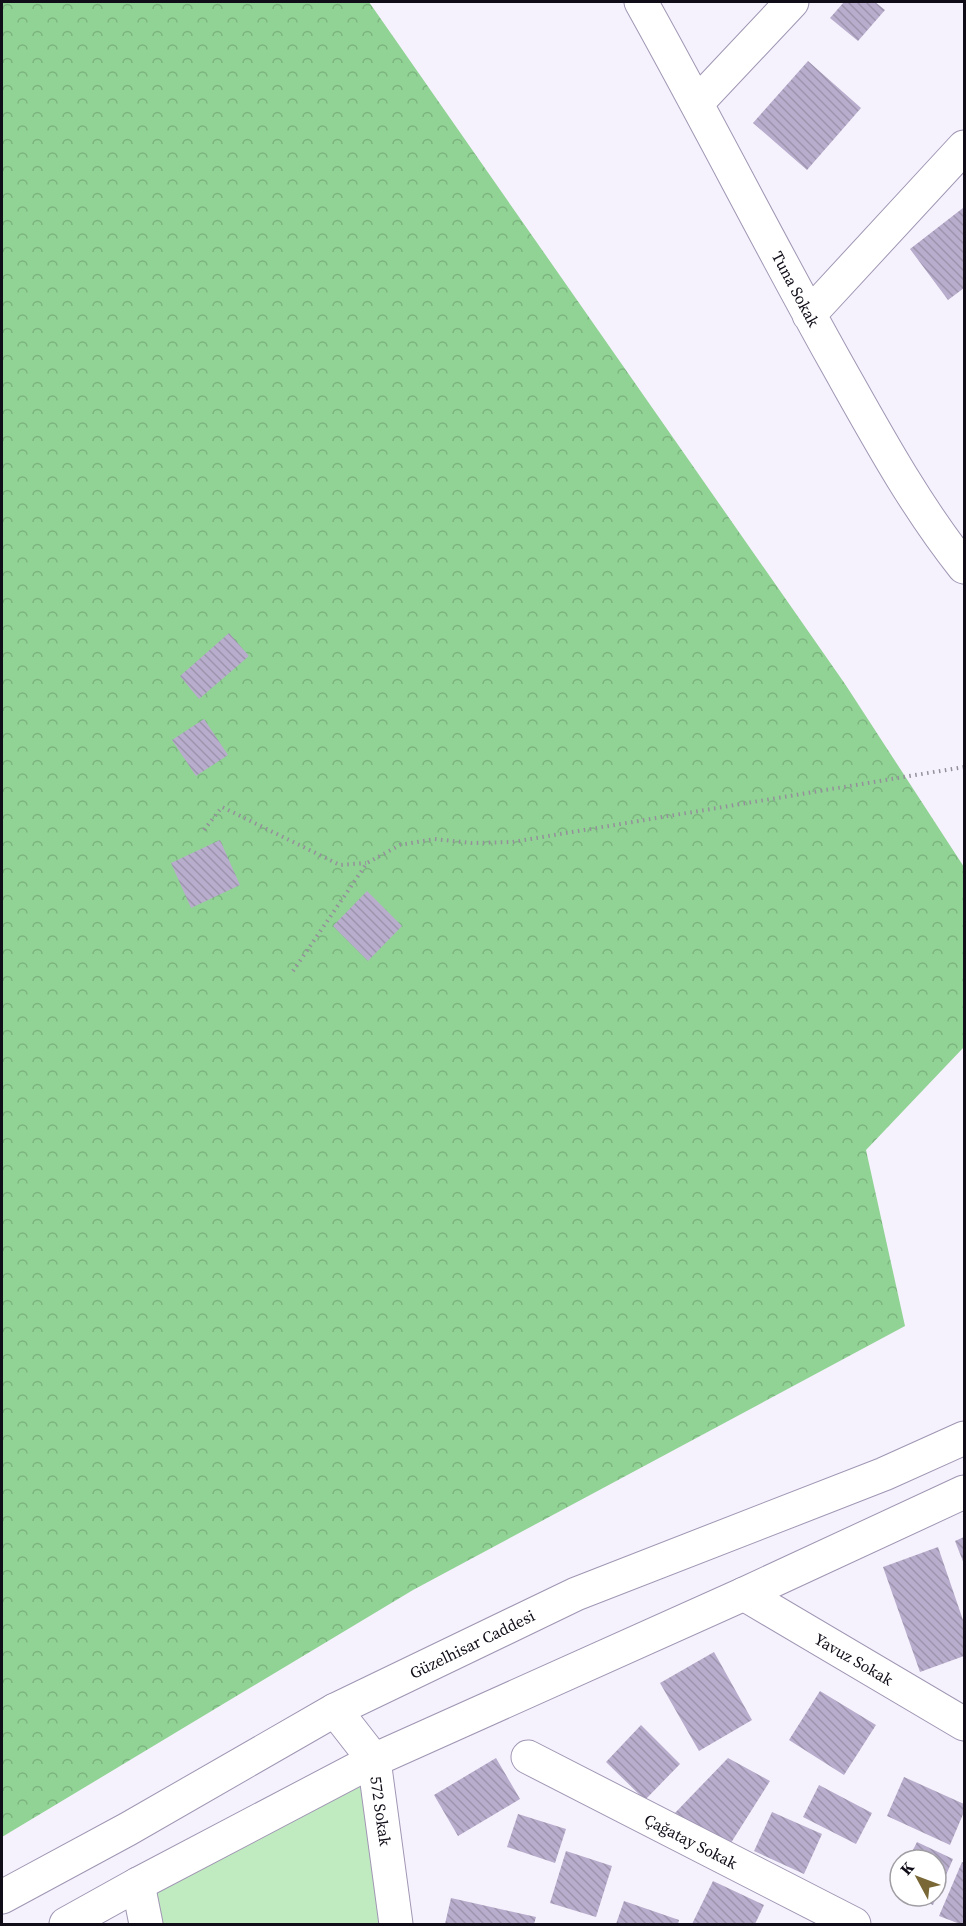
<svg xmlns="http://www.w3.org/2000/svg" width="966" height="1926" viewBox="0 0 966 1926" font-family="'Source Serif 4',serif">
<defs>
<pattern id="forest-crowns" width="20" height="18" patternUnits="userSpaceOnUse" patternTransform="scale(1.5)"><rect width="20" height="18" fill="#91d394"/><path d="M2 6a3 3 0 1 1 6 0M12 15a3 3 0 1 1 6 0" fill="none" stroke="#7cb47f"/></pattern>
<pattern id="building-back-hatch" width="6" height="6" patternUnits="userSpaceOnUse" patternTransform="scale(1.5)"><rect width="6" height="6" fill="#b8adcc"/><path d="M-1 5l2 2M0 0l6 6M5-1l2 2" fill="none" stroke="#9d94ae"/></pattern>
</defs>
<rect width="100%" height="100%" fill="#f5f1fd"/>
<path fill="url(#forest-crowns)" d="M2 2H369L845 684 964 867V1047L866 1150 905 1326 413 1590 2 1837Z"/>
<path fill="#c0ebc1" d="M374 1760 396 1924H146L138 1884Z"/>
<path fill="url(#building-back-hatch)" d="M844 2H875L885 10 858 41 830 18Z
M808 61 861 108 807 170 753 123Z
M963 208 964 288 948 300 910 249Z
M229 633 249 656 199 699 180 676Z
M204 719 228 755 196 776 172 740Z
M220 840 240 885 191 908 171 863Z
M367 891 402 926 368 961 333 926Z
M964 1537V1564L955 1541Z
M938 1547 964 1623V1656L920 1672 883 1567Z
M714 1652 752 1720 699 1751 660 1683Z
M820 1691 876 1725 844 1775 789 1740Z
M641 1725 680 1764 645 1800 606 1762Z
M496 1758 520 1799 458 1836 434 1795Z
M728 1758 770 1781 729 1846 673 1815Z
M904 1777 964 1804V1812L950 1845 887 1816Z
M819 1785 872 1813 856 1844 803 1817Z
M772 1812 822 1834 804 1874 754 1851Z
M518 1814 566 1829 555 1863 507 1847Z
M917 1842 953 1859 933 1905 913 1896H936V1860H908Z
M566 1851 612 1866 596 1917 550 1903Z
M962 1862 964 1863V1924H960L939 1916Z
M713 1881 764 1905 755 1924H692Z
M451 1898 536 1917 534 1924H445Z
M624 1901 679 1920 678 1924H616Z"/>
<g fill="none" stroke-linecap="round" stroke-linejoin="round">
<g stroke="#a096b3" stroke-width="35">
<path id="minor" d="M641 2C707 120 768 241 834 359 874 430 913 503 964 567
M697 103 792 2
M809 315 964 147
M744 1594 964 1724
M335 1710 374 1760 396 1924
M528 1757 854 1924
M138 1884 146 1924"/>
</g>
<g stroke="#a096b3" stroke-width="35">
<path id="tertiary" d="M2 1897 128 1829 335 1710 576 1594 884 1474 964 1438
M66 1924 138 1884 374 1760 744 1594 964 1492"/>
</g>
<path stroke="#94909b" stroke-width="4" stroke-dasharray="1.5 4.5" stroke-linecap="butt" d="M204 830 222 807 340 865 366 863
M293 971 367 863 400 845 434 839 472 843 512 842 964 767"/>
<use href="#minor" stroke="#fff" stroke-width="33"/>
<use href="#tertiary" stroke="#fff" stroke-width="33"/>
</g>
<g text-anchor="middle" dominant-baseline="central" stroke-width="6" stroke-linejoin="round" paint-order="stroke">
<g font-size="16" fill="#110d18" stroke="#fff">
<text transform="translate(796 289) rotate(62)">Tuna Sokak</text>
<text transform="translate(472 1644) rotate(-26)">Güzelhisar Caddesi</text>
<text transform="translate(854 1659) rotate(30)">Yavuz Sokak</text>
<text transform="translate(381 1811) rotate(82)">572 Sokak</text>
<text transform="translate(691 1841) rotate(27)">Çağatay Sokak</text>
</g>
</g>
<rect width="966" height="1926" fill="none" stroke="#110d18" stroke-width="6"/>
<g transform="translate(918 1878) rotate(311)"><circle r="28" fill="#ffffff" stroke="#a09ea3" stroke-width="1.5"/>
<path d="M0-4.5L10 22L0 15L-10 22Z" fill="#796836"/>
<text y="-9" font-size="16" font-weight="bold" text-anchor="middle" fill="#110d18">K</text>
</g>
</svg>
